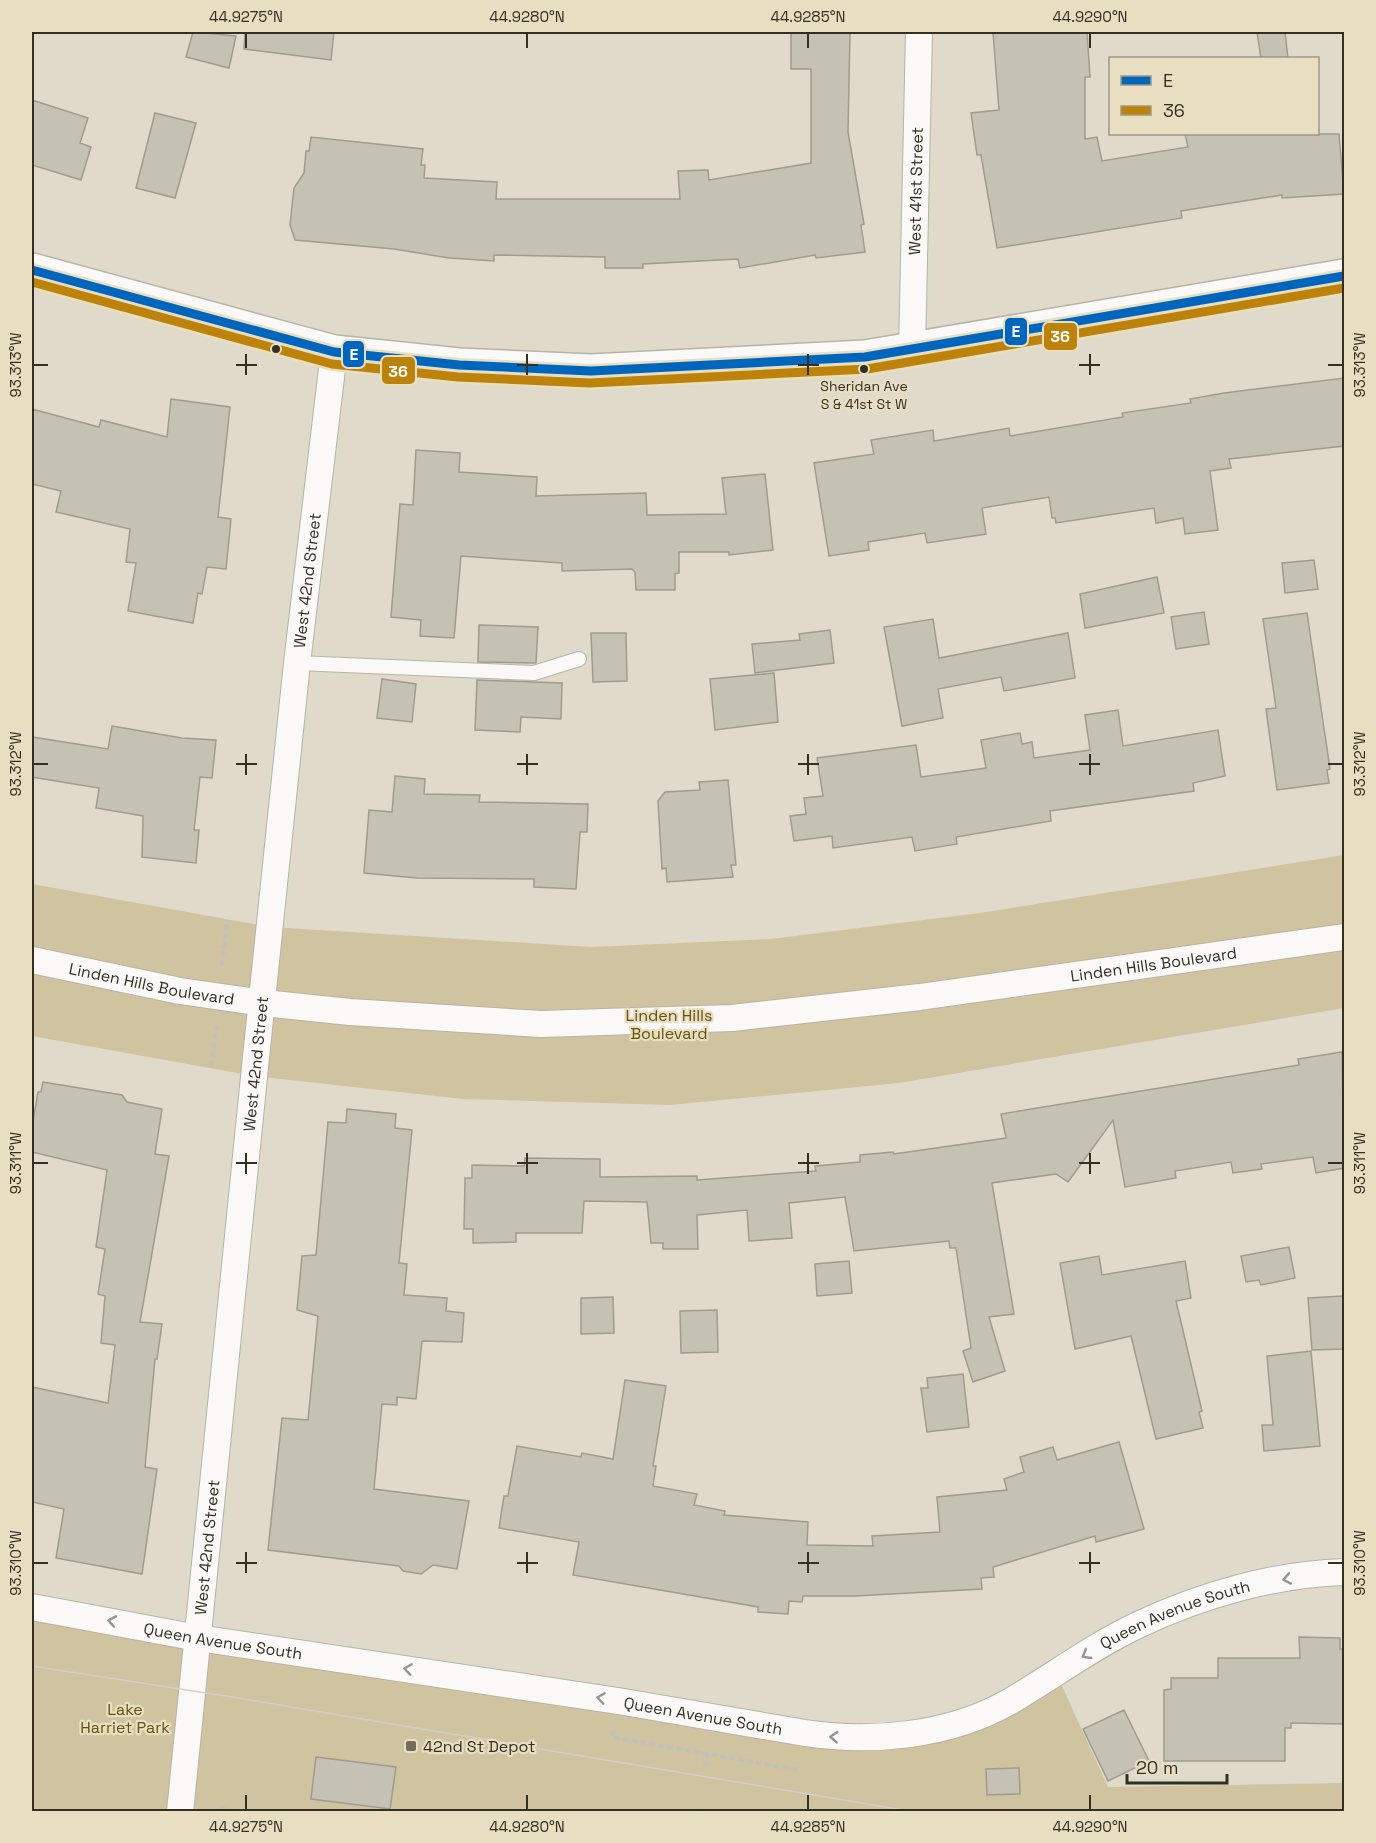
<svg xmlns="http://www.w3.org/2000/svg" width="1376" height="1843" viewBox="0 0 1376 1843" font-family="'Space Grotesk',sans-serif">
<rect width="100%" height="100%" fill="#dfdaca"/>
<path fill="#d0c39f" d="M1344 855V1008L899 1083 670 1105 463 1099 254 1076 32 1036V884L270 927 592 947 771 939 980 913Z
M32 1607 893 1737 1056 1673 1108 1787 1344 1783V1811H32Z"/>
<path fill="#c5c1b4" stroke="#a09b8f" stroke-width="1.5" d="M193 32 236 36 229 68 186 57Z
M245 32H334L331 60 244 49Z
M791 32H850L848 132 864 224 861 225 865 252 816 258 815 255 740 268 738 259 643 264V268H605V257L494 255V261L449 258 394 249 295 240 290 225 294 188 304 173 306 151H309L311 137 423 149 421 165H425L424 178 497 182 496 199H680L678 171 708 170 709 180 811 163V69H791Z
M993 32H1087L1090 77H1085V139L1097 137 1102 161 1188 147 1185 134H1339L1344 194 1282 198V195L1181 211 1182 218 997 248 981 155H977L971 113 999 110Z
M1257 32H1285L1288 58H1261Z
M32 100 88 118 80 143 91 147 81 180 32 165Z
M155 113 196 123 175 198 136 188Z
M1344 378V446L1229 459 1231 468 1210 471 1218 530 1185 534 1183 518 1156 523 1154 508 1056 523 1055 518H1052L1049 497 982 508 986 534 927 543 925 533 868 542 869 550 829 556 814 463 874 454 871 440 933 430 934 441 1009 428 1010 436 1123 417 1122 413 1191 403 1190 399 1224 393Z
M171 399 230 407 218 517 231 519 226 569 207 567 202 594 198 593 193 623 128 611 136 563 126 562 130 529 56 512 61 491 32 484V409L99 427 101 420 167 437Z
M416 450 460 453 459 472 537 477 536 496 646 493 647 515 726 514 722 478 765 474 773 550 729 555V552H679V573L675 574V590H636L635 572 632 569 562 571V563L461 556 454 638 420 636 421 620 391 617 400 504 413 505Z
M1314 560 1318 589 1285 593 1282 563Z
M1157 577 1164 613 1085 628 1080 594Z
M1204 612 1209 644 1176 649 1171 617Z
M1307 613 1330 769 1327 770 1329 783 1277 790 1266 709 1276 708 1263 619Z
M933 619 939 658 1068 633 1075 678 1004 691 1001 677 938 689 943 718 902 726 884 627Z
M479 625 538 627 536 663 478 662Z
M830 630 834 663 755 673 752 644 800 640 799 634Z
M591 633H626L627 681 593 682Z
M774 673 778 722 715 730 710 679Z
M382 679 416 684 412 722 377 718Z
M477 680 562 683 561 719 521 717 520 732 475 730Z
M1118 710 1123 746 1218 730 1225 776 1193 783 1194 791 1050 811 1051 821 956 837 957 844 915 851 912 837 833 848 832 836 794 841 790 816 806 814 804 798 823 796 817 758 916 745 921 777 986 768 981 740 1020 733 1022 744 1032 742 1034 758 1090 750 1085 715Z
M112 726 182 738 216 740 212 778 200 777 194 830H199L196 863 142 857 143 816 96 808 99 788 32 777V737L108 749Z
M395 776 425 779 424 794 480 795 479 802 588 804 587 832H580L576 889 534 887V879L417 878 364 873 369 810 392 812Z
M728 780 736 865H731L733 877 667 882 666 868 662 869 658 801 665 792 700 790 699 782Z
M1342 1052 1344 1168 1316 1173 1313 1157 1261 1164 1262 1169 1233 1173 1231 1162 1175 1171 1176 1178 1125 1187 1113 1120 1068 1182 1056 1174 992 1183 1014 1314 989 1317 1005 1371 973 1382 963 1351 971 1348 956 1248H950L949 1241 854 1251 845 1197 789 1203 792 1238 749 1241 747 1210 697 1215 698 1249H663V1243H651L647 1202 584 1201 582 1233H516V1242L473 1243V1229H464L465 1178H472V1165L524 1166 525 1158 600 1159V1177L697 1176V1180L816 1171 815 1166 860 1162V1155L893 1152 894 1154 1006 1138 1001 1114 1299 1065 1298 1059Z
M43 1082 122 1095 127 1102 162 1109 155 1154 169 1156 140 1322 162 1324 157 1359H155L145 1467 157 1469 142 1574 56 1558 64 1509 32 1502V1387L108 1403 115 1345 101 1343 105 1296 98 1294 105 1249 96 1247 107 1170 32 1152V1127L38 1092H41Z
M347 1109 396 1114 395 1128 412 1130 399 1263 407 1264 404 1295 447 1298 446 1311 464 1313 462 1342 422 1341 416 1399 397 1397V1405L382 1404 374 1489 469 1501 457 1569 433 1565 421 1574 403 1571 399 1566 268 1550 282 1418 308 1420 318 1316 297 1310 302 1256 316 1255 328 1122 346 1123Z
M1289 1247 1295 1278 1261 1285 1259 1280 1246 1282 1241 1256Z
M1099 1256 1102 1275 1185 1261 1191 1298 1176 1301 1202 1411 1199 1412 1203 1428 1156 1439 1131 1336 1075 1349 1060 1263Z
M849 1261 852 1293 817 1296 815 1264Z
M1343 1296 1344 1349 1312 1350 1308 1298Z
M613 1297 614 1333 581 1334V1298Z
M717 1310 718 1352 681 1353 680 1311Z
M1311 1351 1320 1446 1264 1451 1262 1425H1273L1267 1356Z
M963 1374 969 1427 927 1432 921 1388H928L927 1378Z
M625 1380 666 1386 653 1466H656L653 1486 697 1494 694 1505 725 1511 724 1515 808 1522 807 1545 873 1546 872 1536 940 1532 937 1497 1007 1490 1004 1479 1024 1472 1020 1457 1053 1447 1057 1460 1119 1442 1144 1529 1096 1542 1095 1536 993 1567 994 1577 981 1578 982 1589 855 1596H803L802 1602 789 1601 788 1614 758 1612V1607L573 1575 579 1542 499 1528 504 1496H508L517 1446 581 1457 582 1453 613 1459Z
M1299 1637 1340 1638V1649H1344V1724L1291 1723V1728H1285V1761H1164V1690L1171 1689V1678H1218V1658H1300Z
M1124 1710 1149 1761 1108 1781 1083 1729Z
M316 1757 396 1767 390 1809 311 1799Z
M1019 1768 1020 1794 987 1795 986 1769Z"/>
<g fill="none" stroke-linecap="round" stroke-linejoin="round">
<g stroke="#b7b3a7" stroke-width="16">
<path id="lane" d="M297 663 534 673 579 659"/>
</g>
<g stroke="#b7b3a7" stroke-width="28">
<g id="street">
<path id="s1" d="M912 351 919 32"/>
<path id="s2" d="M32 960 180 991 263 1003 350 1012 541 1024 732 1018 920 997 1344 937"/>
<path id="s3" d="M32 1607 198 1638 618 1701 805 1733C872 1743 949 1736 1009 1702 1052 1677 1093 1646 1138 1625 1201 1595 1275 1574 1344 1572"/>
<path id="s4" d="M180 1812 255 1067 297 663 334 352"/>
</g>
</g>
<g stroke="#b7b3a7" stroke-width="36">
<path id="secondary" d="M32 270 334 352 459 365 591 371 865 357 1344 276"/>
</g>
<path stroke="#c3bfba" stroke-width="4" stroke-dasharray="6 3" stroke-linecap="butt" d="M222 966 227 920
M211 1066 217 1025
M613 1730 612 1737 799 1770
M705 1767 707 1753
M221 1808 238 1812
M698 1808 699 1812"/>
<use href="#lane" stroke="#faf9f7" stroke-width="14"/>
<use href="#street" stroke="#faf9f7" stroke-width="26"/>
<use href="#secondary" stroke="#faf9f7" stroke-width="33"/>
<path stroke="#d1d0cc" stroke-width="1.5" d="M32 1666 232 1697 909 1811"/>
<g stroke="#e8dec1" stroke-width="14">
<path id="bus-1" d="M32 270 334 352 459 365 591 371 865 357 1344 276"/>
</g>
<g stroke="#e8dec1" stroke-width="14">
<path id="bus-2" d="M32 282 332 364 458 377 590 383 867 369 1344 288"/>
</g>
<use href="#bus-1" stroke="#0065bd" stroke-width="9"/>
<use href="#bus-2" stroke="#bc820a" stroke-width="9"/>
</g>
<defs><path id="oneway-chevron" d="M-2-3.5L2.5 0L-2 3.5" fill="none" stroke-width="1.6" stroke-linecap="round" stroke-linejoin="round" transform="scale(1.5)"/></defs>
<g stroke="#96948d">
<use href="#oneway-chevron" transform="translate(1287 1579) rotate(169)"/>
<use href="#oneway-chevron" transform="translate(112 1621) rotate(-170)"/>
<use href="#oneway-chevron" transform="translate(1086 1655) rotate(149)"/>
<use href="#oneway-chevron" transform="translate(408 1669) rotate(-172)"/>
<use href="#oneway-chevron" transform="translate(601 1698) rotate(-172)"/>
<use href="#oneway-chevron" transform="translate(834 1737) rotate(-176)"/>
</g>
<path fill="none" stroke="#332f23" stroke-width="2" d="M246 33V48M527 33V48M808 33V48M1090 33V48M246 354V375M527 354V375M808 354V375M1090 354V375M33 365H48M236 365H257M517 365H538M798 365H819M1079 365H1100M1328 365H1343M246 754V775M527 754V775M808 754V775M1090 754V775M33 764H48M236 764H257M517 764H538M798 764H819M1079 764H1100M1328 764H1343M246 1153V1174M527 1153V1174M808 1153V1174M1090 1153V1174M33 1163H48M236 1163H257M517 1163H538M798 1163H819M1079 1163H1100M1328 1163H1343M246 1552V1573M527 1552V1573M808 1552V1573M1090 1552V1573M33 1563H48M236 1563H257M517 1563H538M798 1563H819M1079 1563H1100M1328 1563H1343M246 1795V1810M527 1795V1810M808 1795V1810M1090 1795V1810"/>
<g fill="#332f23" stroke="#e8dec1" stroke-width="2">
<circle cx="276" cy="349" r="5"/>
<circle cx="864" cy="369" r="5"/>
</g>
<rect fill="#6f6b5d" stroke="#e8dec1" stroke-width="2" x="405" y="1740" width="12" height="12" rx="3"/>
<g text-anchor="middle" dominant-baseline="central" stroke-width="4.5" stroke-linejoin="round" paint-order="stroke">
<g font-size="14" fill="#332f23" stroke="#e8dec1">
<text x="864" y="386">Sheridan Ave<tspan x="864" dy="18">S &amp; 41st St W</tspan></text>
</g>
<g font-size="16" fill="#332f23" stroke="#e8dec1">
<text stroke="none"><textPath href="#s1" startOffset="160">West 41st Street</textPath></text>
<text stroke="none"><textPath href="#s4" startOffset="1238">West 42nd Street</textPath></text>
<text stroke="none"><textPath href="#s2" startOffset="1130">Linden Hills Boulevard</textPath></text>
<text stroke="none"><textPath href="#s2" startOffset="122">Linden Hills Boulevard</textPath></text>
<text stroke="none"><textPath href="#s4" startOffset="752">West 42nd Street</textPath></text>
<text stroke="none"><textPath href="#s4" startOffset="266">West 42nd Street</textPath></text>
<text stroke="none"><textPath href="#s3" startOffset="1182">Queen Avenue South</textPath></text>
<text stroke="none"><textPath href="#s3" startOffset="194">Queen Avenue South</textPath></text>
<text stroke="none"><textPath href="#s3" startOffset="680">Queen Avenue South</textPath></text>
</g>
<g font-size="16" fill="#66520b" stroke="#e8dec1">
<text x="669" y="1015">Linden Hills<tspan x="669" dy="18">Boulevard</tspan></text>
<text x="125" y="1709">Lake<tspan x="125" dy="18">Harriet Park</tspan></text>
</g>
<g font-size="16" fill="#332f23" stroke="#e8dec1" text-anchor="start">
<text x="423" y="1746">42nd St Depot</text>
</g>
</g>
<g stroke="#e8dec1" stroke-width="2">
<rect x="1004" y="317" width="24" height="29" rx="6" fill="#0065bd"/>
<rect x="1043" y="322" width="35" height="29" rx="6" fill="#bc820a"/>
<rect x="342" y="340" width="23" height="28" rx="6" fill="#0065bd"/>
<rect x="381" y="356" width="35" height="29" rx="6" fill="#bc820a"/>
</g>
<g font-size="16" text-anchor="middle" font-weight="bold" fill="#fff">
<text x="1016" y="337">E</text>
<text x="1060" y="342">36</text>
<text x="354" y="360">E</text>
<text x="398" y="377">36</text>
</g>
<rect width="1376" height="1843" fill="none" stroke="#e8dec1" stroke-width="66"/>
<rect x="1109" y="57" width="210" height="78" fill="#e8dec1" stroke="#a09882" stroke-width="1.5"/>
<rect x="1121" y="76" width="30" height="9" fill="#0065bd" stroke="#a09882" stroke-width="1.5"/>
<text x="1163" y="87" font-size="18" fill="#332f23">E</text>
<rect x="1121" y="106" width="30" height="9" fill="#bc820a" stroke="#a09882" stroke-width="1.5"/>
<text x="1163" y="117" font-size="18" fill="#332f23">36</text>
<path d="M1127 1774v9h100v-9" fill="none" stroke="#332f23" stroke-width="3"/>
<text x="1136" y="1774" font-size="18" fill="#332f23" stroke="#e8dec1" stroke-width="4.5" paint-order="stroke">20 m</text>
<rect x="33" y="33" width="1310" height="1777" fill="none" stroke="#332f23" stroke-width="2"/>
<g font-size="15" text-anchor="middle" fill="#332f23">
<text x="246" y="22">44.9275°N</text>
<text x="527" y="22">44.9280°N</text>
<text x="808" y="22">44.9285°N</text>
<text x="1090" y="22">44.9290°N</text>
<text transform="translate(1360 365) rotate(-90)" y="5">93.313°W</text>
<text transform="translate(16 365) rotate(-90)" y="5">93.313°W</text>
<text transform="translate(1360 764) rotate(-90)" y="5">93.312°W</text>
<text transform="translate(16 764) rotate(-90)" y="5">93.312°W</text>
<text transform="translate(16 1163) rotate(-90)" y="5">93.311°W</text>
<text transform="translate(1360 1163) rotate(-90)" y="5">93.311°W</text>
<text transform="translate(1360 1563) rotate(-90)" y="5">93.310°W</text>
<text transform="translate(16 1563) rotate(-90)" y="5">93.310°W</text>
<text x="246" y="1832">44.9275°N</text>
<text x="527" y="1832">44.9280°N</text>
<text x="808" y="1832">44.9285°N</text>
<text x="1090" y="1832">44.9290°N</text>
</g>
</svg>
